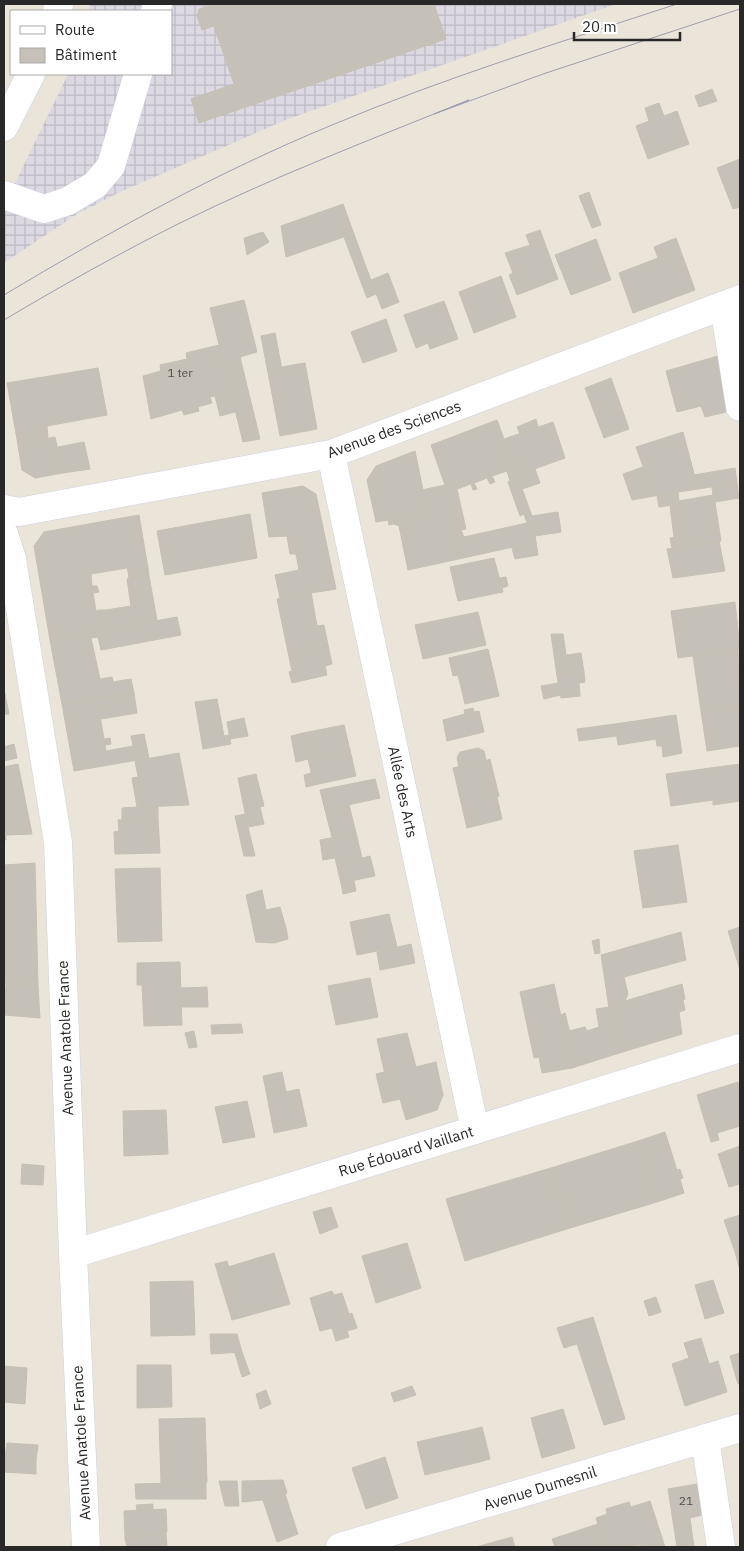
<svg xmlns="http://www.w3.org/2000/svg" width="744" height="1551" viewBox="0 0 744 1551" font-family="'IBM Plex Sans',sans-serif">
<defs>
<pattern id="industrial-grid" width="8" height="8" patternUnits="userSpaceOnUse" patternTransform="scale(1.25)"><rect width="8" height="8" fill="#ddd9e3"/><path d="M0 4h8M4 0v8" fill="none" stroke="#bebac3"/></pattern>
</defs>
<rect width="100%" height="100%" fill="#ebe4d8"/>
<path fill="url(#industrial-grid)" d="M90 4H616L288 119 120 192 77 214 4 263V206L68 74H171V11H89Z"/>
<path fill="#c6c1b8" stroke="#c6c0b2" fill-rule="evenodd" d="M215 4H434L446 39 199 123 191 99 234 84 214 26 202 30 197 16 199 9Z
M712 89 717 101 699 107 695 96Z
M659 103 664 116 677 111 689 144 648 159 636 126 649 121 645 108Z
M740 159V207L733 209 717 168Z
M589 192 601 225 592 228 579 196Z
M343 204 376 294 367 298 344 237 286 257 281 226Z
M540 230 558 279 517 295 509 275 513 273 505 253 530 245 526 235Z
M263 232 269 242 247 255 244 238Z
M676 238 695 290 633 313 619 273 658 258 654 247Z
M596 239 611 280 571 295 555 255Z
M388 273 399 302 382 309 371 280Z
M501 276 516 317 474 333 459 292Z
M244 300 257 352 240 357 260 439 243 442 210 308Z
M444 301 458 339 430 349 428 343 416 348 404 315Z
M386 319 397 351 363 363 351 332Z
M275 333 283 375 300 372 298 364 305 363 317 429 280 436 261 336Z
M219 345 235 412 220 416 215 396 210 397 212 403 198 407 199 411 184 415 182 410 151 419 143 376 161 371 160 365 187 359 186 353Z
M718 356 726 412 705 417 701 406 677 412 666 371Z
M298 364 300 372 283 375 282 367Z
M98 368 107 415 47 426 48 438 18 445 7 383Z
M611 378 629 429 604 438 585 388Z
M536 419 538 427 520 434 517 427Z
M497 420 532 516 536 542 463 558 447 491 431 445ZM507 471 510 481 508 482 520 516 524 514 527 523 464 537 461 530 466 529 457 489 471 484 473 490 477 489 474 483 487 478 490 484 495 482 492 476Z
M553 422 565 458 518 475 504 439Z
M683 432 698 489 654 496 636 447Z
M55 437 63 473 35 478 22 470 18 445Z
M84 442 90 469 63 473 58 447Z
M415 451 423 490 417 491 420 518 402 522 401 517 393 519 394 524 389 525 388 520 376 522 367 480 376 466Z
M643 467 654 496 632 500 623 474Z
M735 468 737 483 698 489 694 475Z
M535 469 540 483 522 489 518 475Z
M737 483 739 498 715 502 721 541 672 548 670 538 684 535 679 504 659 507 657 495 678 492 679 501 713 495 712 487Z
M445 485 463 558 408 570 399 526 394 524 393 519 401 517 402 522 420 518 417 491Z
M303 486 316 494 336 589 280 598 275 575 299 570 296 554H290L287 536 269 537 262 493Z
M679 504 684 535 674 537 670 506Z
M558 512 561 532 535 536 532 516Z
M250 514 257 558 165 575 157 531Z
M139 515 148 568 128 571 127 568 91 574 92 586H97L99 592 93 593 96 611 100 610 104 630 50 640 34 546 44 532Z
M719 541 725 571 673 578 667 549Z
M536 542 538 555 515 559 512 548Z
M494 558 503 592 458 601 450 567Z
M148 568 149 576 129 579 128 571Z
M149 576 157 620 110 629 106 610 131 606 127 579Z
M506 577 508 586 502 588 500 578Z
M311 592 317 626 324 625 328 645 288 652 277 599Z
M735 602 740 649 678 658 671 611Z
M100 610H106L110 629 104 630Z
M478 612 486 645 423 659 415 625Z
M177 617 181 635 101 650 98 637 91 638 100 679 112 677 113 682 131 679 134 693 62 704 50 640Z
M551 634H563L569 674 557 676Z
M328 645 332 664 325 666 327 675 292 683 289 672 292 671 288 652Z
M488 649 499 696 465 704 458 675 453 676 449 658Z
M738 649 740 705 701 711 693 656Z
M581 653 584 672 569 674 567 655Z
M584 672 585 682 579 683 580 696 561 698 557 676Z
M558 683 560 695 544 699 541 686Z
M4 689 9 714H4Z
M134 693 137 713 101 719 97 699Z
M97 699 104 739 110 738 111 744 105 745 106 751 133 746 131 736 144 734 149 758 74 771 62 704Z
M217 699 224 736 229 735 231 744 203 749 195 702Z
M740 705V746L707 751 701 711Z
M473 708 474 712 479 711 484 732 447 741 443 720 465 714 464 710Z
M676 715 682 753 663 757 662 746H657L656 739 618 745 615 724Z
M244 718 248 736 230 739 227 722Z
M615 724 616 736 579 741 577 729Z
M344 725 350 750 308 759 303 733Z
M303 733 308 759 296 762 291 736Z
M14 744 17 758 4 761V747Z
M478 748 484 751 486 760 459 767 457 758 460 752Z
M350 750 356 776 314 785 308 759Z
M179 753 189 805 144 807 135 761Z
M490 759 499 796 497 797 502 819 499 820 488 760Z
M488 760 499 820 467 828 453 768Z
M18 764 32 834 6 835V840H4V767Z
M740 764V801L713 805V800L671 806 666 774Z
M311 773 314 785 306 787 304 775Z
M256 774 264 806 260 807 264 824 248 827 238 778Z
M138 777 144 807H137L132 778Z
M375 779 380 798 325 810 320 790Z
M349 805 356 833 332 837 325 810Z
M137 807H158V818L122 819V808Z
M246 814 248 827 255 856H244L235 816Z
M158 818 160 853 115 854 114 832 119 831 118 820Z
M356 833 362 858 370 856 375 876 341 883 335 858 323 860 320 840Z
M678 845 687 902 643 908 634 851Z
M35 863 38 986 4 983V865Z
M160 868 162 941 118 942 115 869Z
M354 881 356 891 343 894 341 883Z
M262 890 266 910 250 913 246 895Z
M280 907 286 928 271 931 266 910Z
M266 910 271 931 274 943 256 942 250 913Z
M389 914 397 947 357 955 350 922Z
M740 927V970L728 931Z
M286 928 288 939 274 943 271 931Z
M681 932 686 960 624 977 628 994 625 1001 682 984 685 999 683 1000 685 1010 679 1012 682 1034 616 1054 601 955Z
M599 939 600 953 595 954 592 941Z
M411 944 415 963 380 970 377 952Z
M180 962 182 1025 144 1026 142 985H137V963Z
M370 978 378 1017 336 1025 328 986Z
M6 984 38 986 40 1018 4 1015Z
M554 984 572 1068 542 1073 539 1057 534 1058 520 992Z
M207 987 208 1007H182L181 988Z
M609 1007 616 1054 572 1068 565 1038 571 1037 569 1031 585 1027 587 1031 599 1027 596 1009Z
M565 1013 571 1037 565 1038 561 1015Z
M241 1024 243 1033 212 1034 211 1025Z
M194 1031 197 1047 189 1048 185 1033Z
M407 1033 416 1067 436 1062 443 1095 437 1110 406 1120 400 1099 391 1101 377 1039Z
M282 1072 286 1092 267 1096 263 1076Z
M384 1072 391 1101 383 1103 376 1074Z
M738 1082 740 1090V1126L717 1133 719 1140 711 1142 697 1095Z
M299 1089 307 1126 274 1133 267 1096Z
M247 1101 255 1137 223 1143 215 1107Z
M166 1110 168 1154 124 1156 123 1111Z
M665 1132 677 1170 680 1169 683 1178 680 1179 684 1193 657 1202 638 1141Z
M638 1141 657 1202 570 1228 551 1168Z
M740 1146V1184L729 1187 718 1154Z
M22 1164 44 1166 43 1185 21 1184Z
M551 1168 570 1228 465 1261 446 1199Z
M331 1207 338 1227 320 1234 313 1212Z
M740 1215V1251L735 1252 724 1220Z
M407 1243 421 1288 376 1303 362 1256Z
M740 1251V1270L735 1252Z
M274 1253 290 1304 243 1317 228 1267Z
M227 1261 243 1317 232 1320 215 1264Z
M713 1280 724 1313 705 1319 695 1285Z
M193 1281 195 1335 151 1336 150 1282Z
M332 1291 334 1295 342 1293 349 1314 352 1313 357 1328 347 1331 349 1337 336 1341 332 1328 320 1331 310 1298Z
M656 1297 661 1312 649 1316 644 1301Z
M593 1317 625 1419 604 1425 577 1344 564 1348 557 1328Z
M210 1334H237L242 1352 211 1354Z
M701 1338 709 1364 718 1361 727 1392 685 1406 672 1364 689 1358 684 1343Z
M242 1352 250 1374 242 1377 235 1353Z
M740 1353V1384H738L730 1356Z
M137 1365H171L172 1407 137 1408Z
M4 1366 27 1368 25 1404 4 1402Z
M412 1386 416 1395 394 1402 391 1393Z
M266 1390 271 1404 260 1409 256 1394Z
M563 1409 575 1448 542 1458 531 1418Z
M205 1418 207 1482 161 1483 159 1419Z
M482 1427 490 1459 479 1462 470 1430Z
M470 1430 479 1462 425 1475 417 1442Z
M7 1443 38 1445 36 1460 5 1457Z
M4 1457 36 1460V1474L4 1472Z
M385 1457 398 1498 366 1509 352 1468Z
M283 1480 287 1493 285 1494 298 1534 277 1542 263 1500 242 1502V1481Z
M219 1481H237L239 1506H225Z
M206 1482V1499H136L135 1484Z
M697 1484 702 1515 690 1518 694 1547H677L668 1489Z
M650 1501 665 1547H642L641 1545 605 1547 596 1518 607 1514 606 1509 629 1502 631 1507Z
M153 1504V1510H137L136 1505Z
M166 1509 167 1532 125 1539 124 1511Z
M598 1524 605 1547H555L552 1539Z
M166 1532 167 1547H127L125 1539Z
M512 1537 515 1547H476Z"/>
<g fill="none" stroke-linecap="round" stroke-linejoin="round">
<g stroke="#cdd0e2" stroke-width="29">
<path id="minor" d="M155 11 158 4
M4 195 44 209 68 201 95 185 111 166 138 74
M724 305 740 407
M331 454 475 1130
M4 509 19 512 331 454 740 299
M705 1438 721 1547
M340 1547 740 1428"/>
</g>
<g stroke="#cdd0e2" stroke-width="29">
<path id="tertiary" d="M57 11 59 4
M4 127 31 74
M4 534 12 559 58 842 73 1254 86 1547
M73 1254 740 1048"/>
</g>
<use href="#minor" stroke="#fff" stroke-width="28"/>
<use href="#tertiary" stroke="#fff" stroke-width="28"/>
<path stroke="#9b9db3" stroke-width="1" d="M4 295C109 232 218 172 332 125 444 78 561 42 677 4
M4 320C61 286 120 253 180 223 273 177 372 139 469 100L434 114 543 74 740 9"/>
</g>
<g text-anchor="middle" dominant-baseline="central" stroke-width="5" stroke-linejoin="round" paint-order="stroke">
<g font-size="12" fill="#504e4c">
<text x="180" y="372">1 ter</text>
<text x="686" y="1500">21</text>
</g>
<g font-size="15" fill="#282828" stroke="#fff">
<text transform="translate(394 429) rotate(-20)">Avenue des Sciences</text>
<text transform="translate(403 792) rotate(78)">Allée des Arts</text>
<text transform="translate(65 1038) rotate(-92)">Avenue Anatole France</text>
<text transform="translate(406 1151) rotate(-17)">Rue Édouard Vaillant</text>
<text transform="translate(81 1443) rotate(-93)">Avenue Anatole France</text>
<text transform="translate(540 1488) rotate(-17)">Avenue Dumesnil</text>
</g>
</g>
<rect width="744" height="1551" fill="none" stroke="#282828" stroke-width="10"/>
<rect x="10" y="10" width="162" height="65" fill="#ffffff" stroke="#a9a9a9"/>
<rect x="20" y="26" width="25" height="8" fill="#ffffff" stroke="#a9a9a9"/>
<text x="55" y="35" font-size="15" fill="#282828">Route</text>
<rect x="20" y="48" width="25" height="15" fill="#c6c1b8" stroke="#a9a9a9"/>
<text x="55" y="60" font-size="15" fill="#282828">Bâtiment</text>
<path d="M574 32v8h106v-8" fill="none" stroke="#282828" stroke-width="2.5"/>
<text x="582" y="32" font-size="15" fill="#282828" stroke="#ffffff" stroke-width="4" paint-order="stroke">20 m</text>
</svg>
